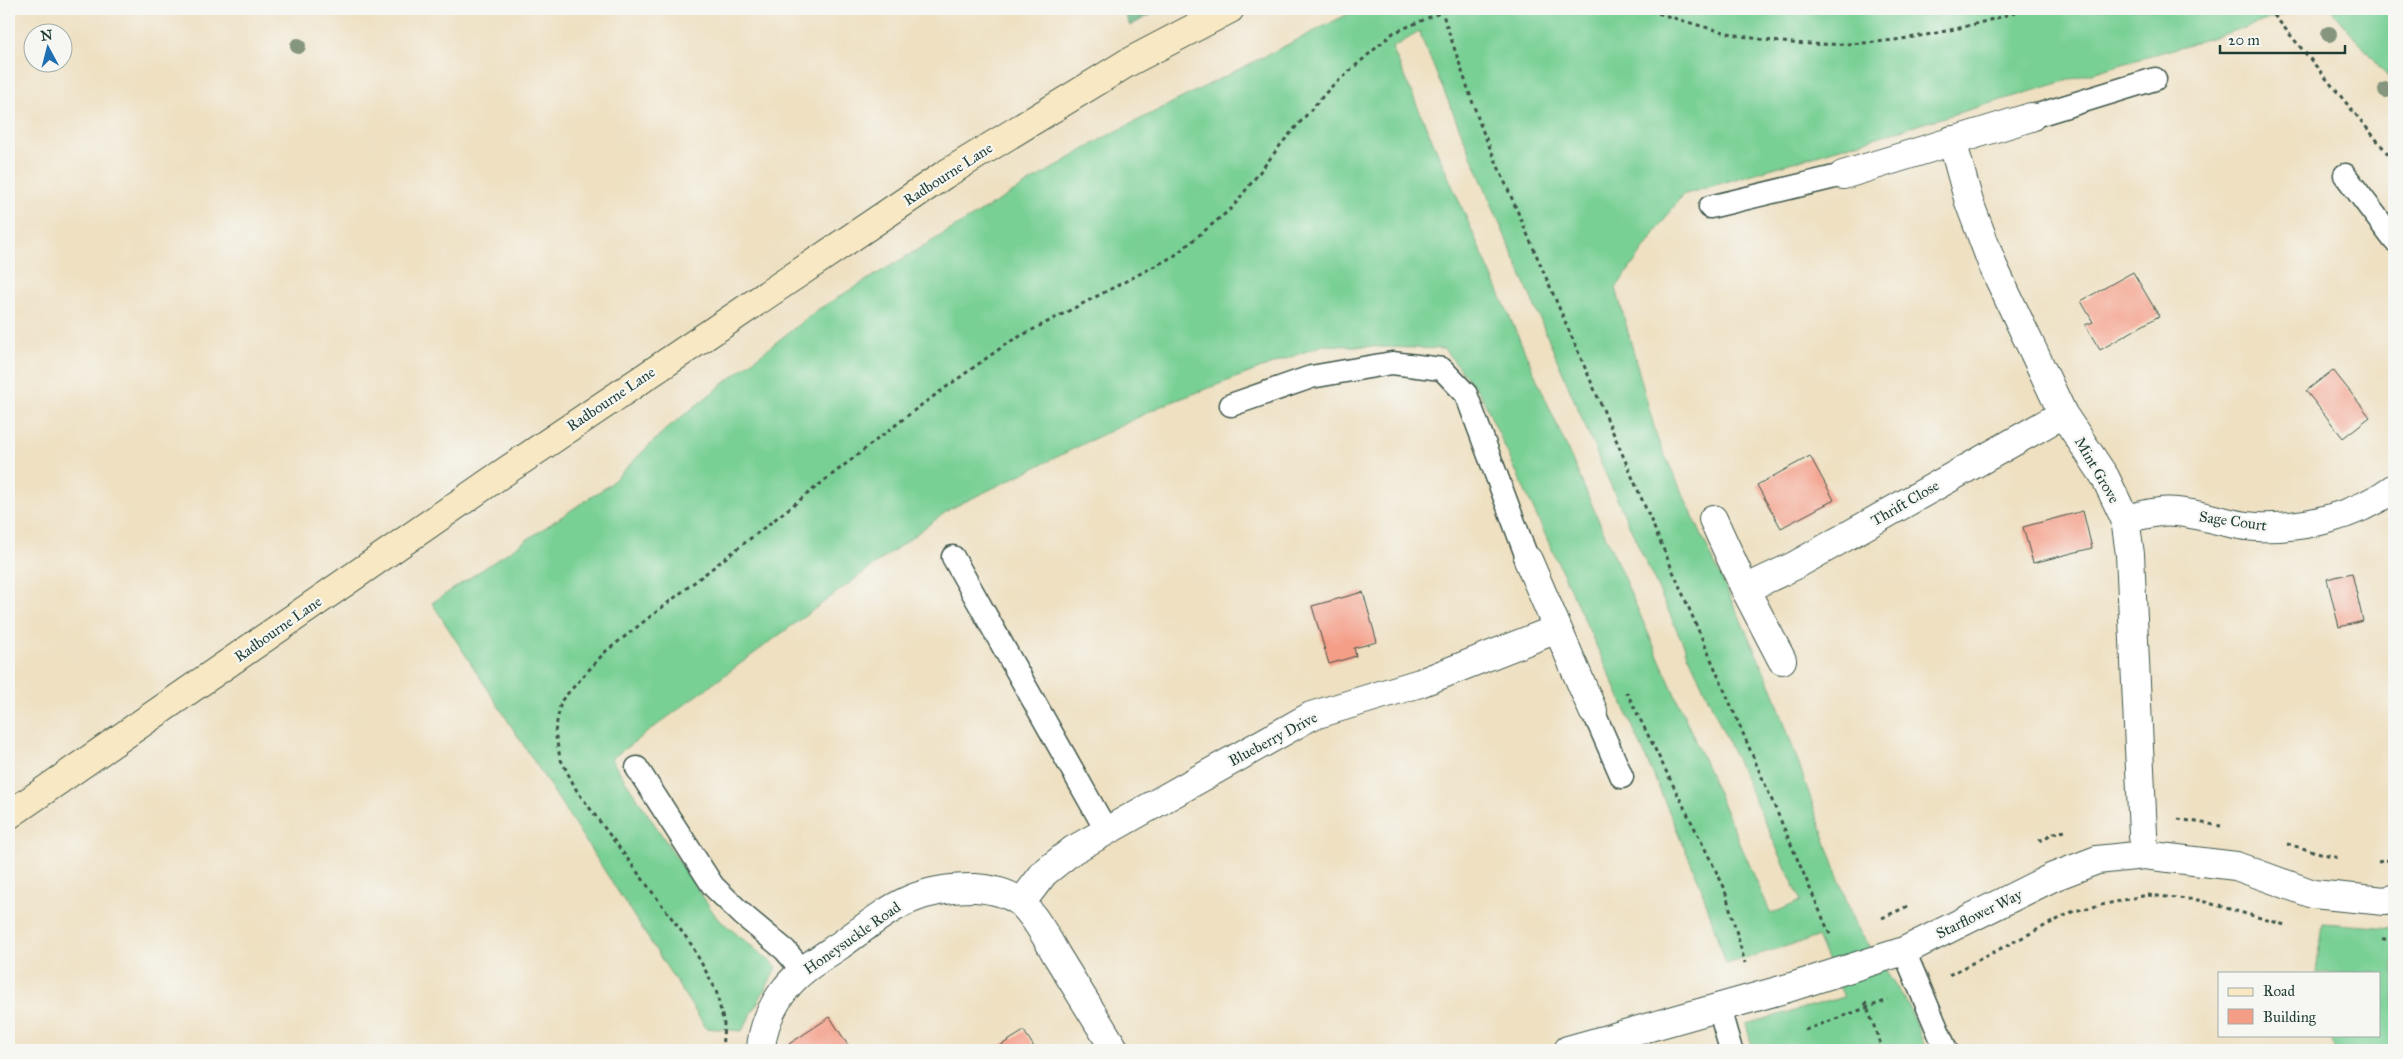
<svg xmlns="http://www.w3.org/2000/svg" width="2403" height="1059" viewBox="0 0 2403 1059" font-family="'IM FELL Great Primer',serif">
<defs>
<pattern id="forest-crowns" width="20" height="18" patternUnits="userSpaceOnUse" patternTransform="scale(1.25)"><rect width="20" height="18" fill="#62b27e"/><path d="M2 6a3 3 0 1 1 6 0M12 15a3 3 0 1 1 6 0" fill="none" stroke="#509268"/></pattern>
</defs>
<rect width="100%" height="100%" fill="#f6f6f2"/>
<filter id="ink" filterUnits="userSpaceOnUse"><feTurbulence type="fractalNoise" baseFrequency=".02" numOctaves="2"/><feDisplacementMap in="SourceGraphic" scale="10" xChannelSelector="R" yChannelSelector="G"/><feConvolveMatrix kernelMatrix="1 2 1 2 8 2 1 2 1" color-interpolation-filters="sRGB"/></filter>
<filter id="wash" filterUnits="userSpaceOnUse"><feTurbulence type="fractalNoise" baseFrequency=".0096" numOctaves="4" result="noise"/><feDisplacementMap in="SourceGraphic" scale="20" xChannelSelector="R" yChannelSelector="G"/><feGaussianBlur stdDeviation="1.12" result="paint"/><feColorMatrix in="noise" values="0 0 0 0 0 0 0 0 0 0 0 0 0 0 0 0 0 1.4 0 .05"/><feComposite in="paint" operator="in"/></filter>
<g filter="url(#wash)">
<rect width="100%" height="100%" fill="#eee0c1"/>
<path fill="#79d095" stroke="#4c8664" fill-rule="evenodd" d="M1358 9H2300L2237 30 1682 195 1616 288 1657 438 1772 688 1854 922 1908 1004 1926 1050H1753L1746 1024 1844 997 1817 937 1726 964 1700 884 1623 704 1481 395 1444 349 1323 345 1161 406 950 509 611 759 717 918 777 967 742 1031 706 1028 432 603 609 485 665 430 817 310 1105 137ZM1419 32 1602 466 1801 901 1771 914 1392 48Z
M2331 9H2394V84Z
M2322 923 2394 928V1050H2336L2329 1035H2379V973H2316Z"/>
<path fill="url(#forest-crowns)" stroke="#407859" d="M1122 9H1161L1130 26Z"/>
<g id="blocks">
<path fill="#f49e88" d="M2133 272 2159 316 2100 350 2085 325 2093 322 2081 301Z
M2333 370 2370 417 2343 438 2306 391Z
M1810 456 1834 500 1781 528 1757 485Z
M2083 511 2092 548 2033 563 2023 527Z
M2352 573 2363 621 2339 627 2327 579Z
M1363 592 1377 642 1354 648 1356 656 1329 664 1312 606Z
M830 1017 851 1050H793L789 1044Z
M1024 1031 1036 1050H993Z"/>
</g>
</g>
<g filter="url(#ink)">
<use href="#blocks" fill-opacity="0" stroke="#3e5549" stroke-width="1"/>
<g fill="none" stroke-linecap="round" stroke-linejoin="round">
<g stroke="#3e5549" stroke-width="25">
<path id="lane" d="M2031 117 2155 79
M2345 175 2394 240
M1710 207 1843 175
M1231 405 1311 377 1392 363 1442 369 1466 394 1528 560
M953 557 1106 830
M1593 711 1622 777
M637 768 713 886 743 915 785 950 803 971
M1904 951 1946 1050
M1719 1008 1731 1050"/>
</g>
<g stroke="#3e5549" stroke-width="30">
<path id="street" d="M1952 140 1969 202 1993 266 2063 414 2105 477 2125 519 2130 554 2144 855
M1843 175 2031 117
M1713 519 1745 589 1782 660
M2125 519C2142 515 2160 510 2177 512 2204 514 2230 526 2257 527 2304 529 2356 516 2394 488
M1528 560 1593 711
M1745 589 1794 566 2063 414
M1021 903 1044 873 1073 850 1311 716 1420 683 1557 629
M761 1050C762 1028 772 1005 786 988 800 970 821 958 839 946 888 911 911 887 975 888 990 889 1009 893 1021 903 1035 916 1048 940 1057 956 1077 988 1096 1019 1115 1050
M1568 1050 1788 988 1904 951 2053 877 2097 860 2144 855 2236 866 2313 894 2385 901 2394 899"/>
</g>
<g stroke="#3e5549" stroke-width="30">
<path id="secondary" d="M9 815 497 477 944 175 1127 63 1230 9"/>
</g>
<path stroke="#3e5549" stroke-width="3" stroke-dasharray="4 4" stroke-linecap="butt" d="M1441 9 1481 127 1831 937
M1643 9C1679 19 1716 32 1753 38 1844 54 1939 38 2025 9
M2269 9 2394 161
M1625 694 1627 693 1724 887 1745 963
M2178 819 2221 826
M2039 841 2054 833 2066 831
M2287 844 2339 858
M2378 862 2394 859
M1882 918 1908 906
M2382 939H2394
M1949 975 2074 911 2147 895 2198 900 2285 925
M1865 1002 1883 1050
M1805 1030 1888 1000
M722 1050 724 1024 716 990 691 944 577 791 560 758 555 732 561 701 605 652 920 406 1009 342 1174 256 1232 208 1282 143 1330 88 1393 33 1442 12 1466 9"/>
<use href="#lane" stroke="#fff" stroke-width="22"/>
<use href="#street" stroke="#fff" stroke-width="28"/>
<use href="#secondary" stroke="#f8e8c3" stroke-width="28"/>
</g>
<g fill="#86967e">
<circle cx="2329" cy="34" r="8"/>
<circle cx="298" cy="46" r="8"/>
<circle cx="2386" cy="90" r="8"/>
</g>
</g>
<g text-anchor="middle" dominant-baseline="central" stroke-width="4.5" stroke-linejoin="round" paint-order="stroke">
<g font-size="15" fill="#1f3d34" stroke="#f6f6f2">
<text transform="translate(948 174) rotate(-33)">Radbourne Lane</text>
<text transform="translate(611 399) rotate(-34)">Radbourne Lane</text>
<text transform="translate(2097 470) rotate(60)">Mint Grove</text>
<text transform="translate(1905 503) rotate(-30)">Thrift Close</text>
<text transform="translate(2233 521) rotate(8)">Sage Court</text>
<text transform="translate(278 629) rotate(-35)">Radbourne Lane</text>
<text transform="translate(1273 739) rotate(-28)">Blueberry Drive</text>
<text transform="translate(1979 914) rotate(-26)">Starflower Way</text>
<text transform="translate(852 938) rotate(-35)">Honeysuckle Road</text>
</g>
</g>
<rect width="2403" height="1059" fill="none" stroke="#f6f6f2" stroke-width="30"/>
<rect x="2218" y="972" width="162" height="65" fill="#f6f6f2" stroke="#a0aca6"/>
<rect x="2228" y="988" width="25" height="8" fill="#f8e8c3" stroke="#a0aca6"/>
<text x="2263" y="996" font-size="15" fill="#1f3d34">Road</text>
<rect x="2228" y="1009" width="25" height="15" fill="#f49e88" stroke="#a0aca6"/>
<text x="2263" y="1022" font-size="15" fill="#1f3d34">Building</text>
<g transform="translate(48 48) rotate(353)"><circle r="24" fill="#f6f6f2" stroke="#a0aca6"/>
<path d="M0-4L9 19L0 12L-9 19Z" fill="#1f6fb2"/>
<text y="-8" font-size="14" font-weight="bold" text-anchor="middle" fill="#1f3d34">N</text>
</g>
<path d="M2220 45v8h125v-8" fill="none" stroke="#1f3d34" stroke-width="2.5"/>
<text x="2228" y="45" font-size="15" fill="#1f3d34" stroke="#f6f6f2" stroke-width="4" paint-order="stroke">20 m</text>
</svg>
